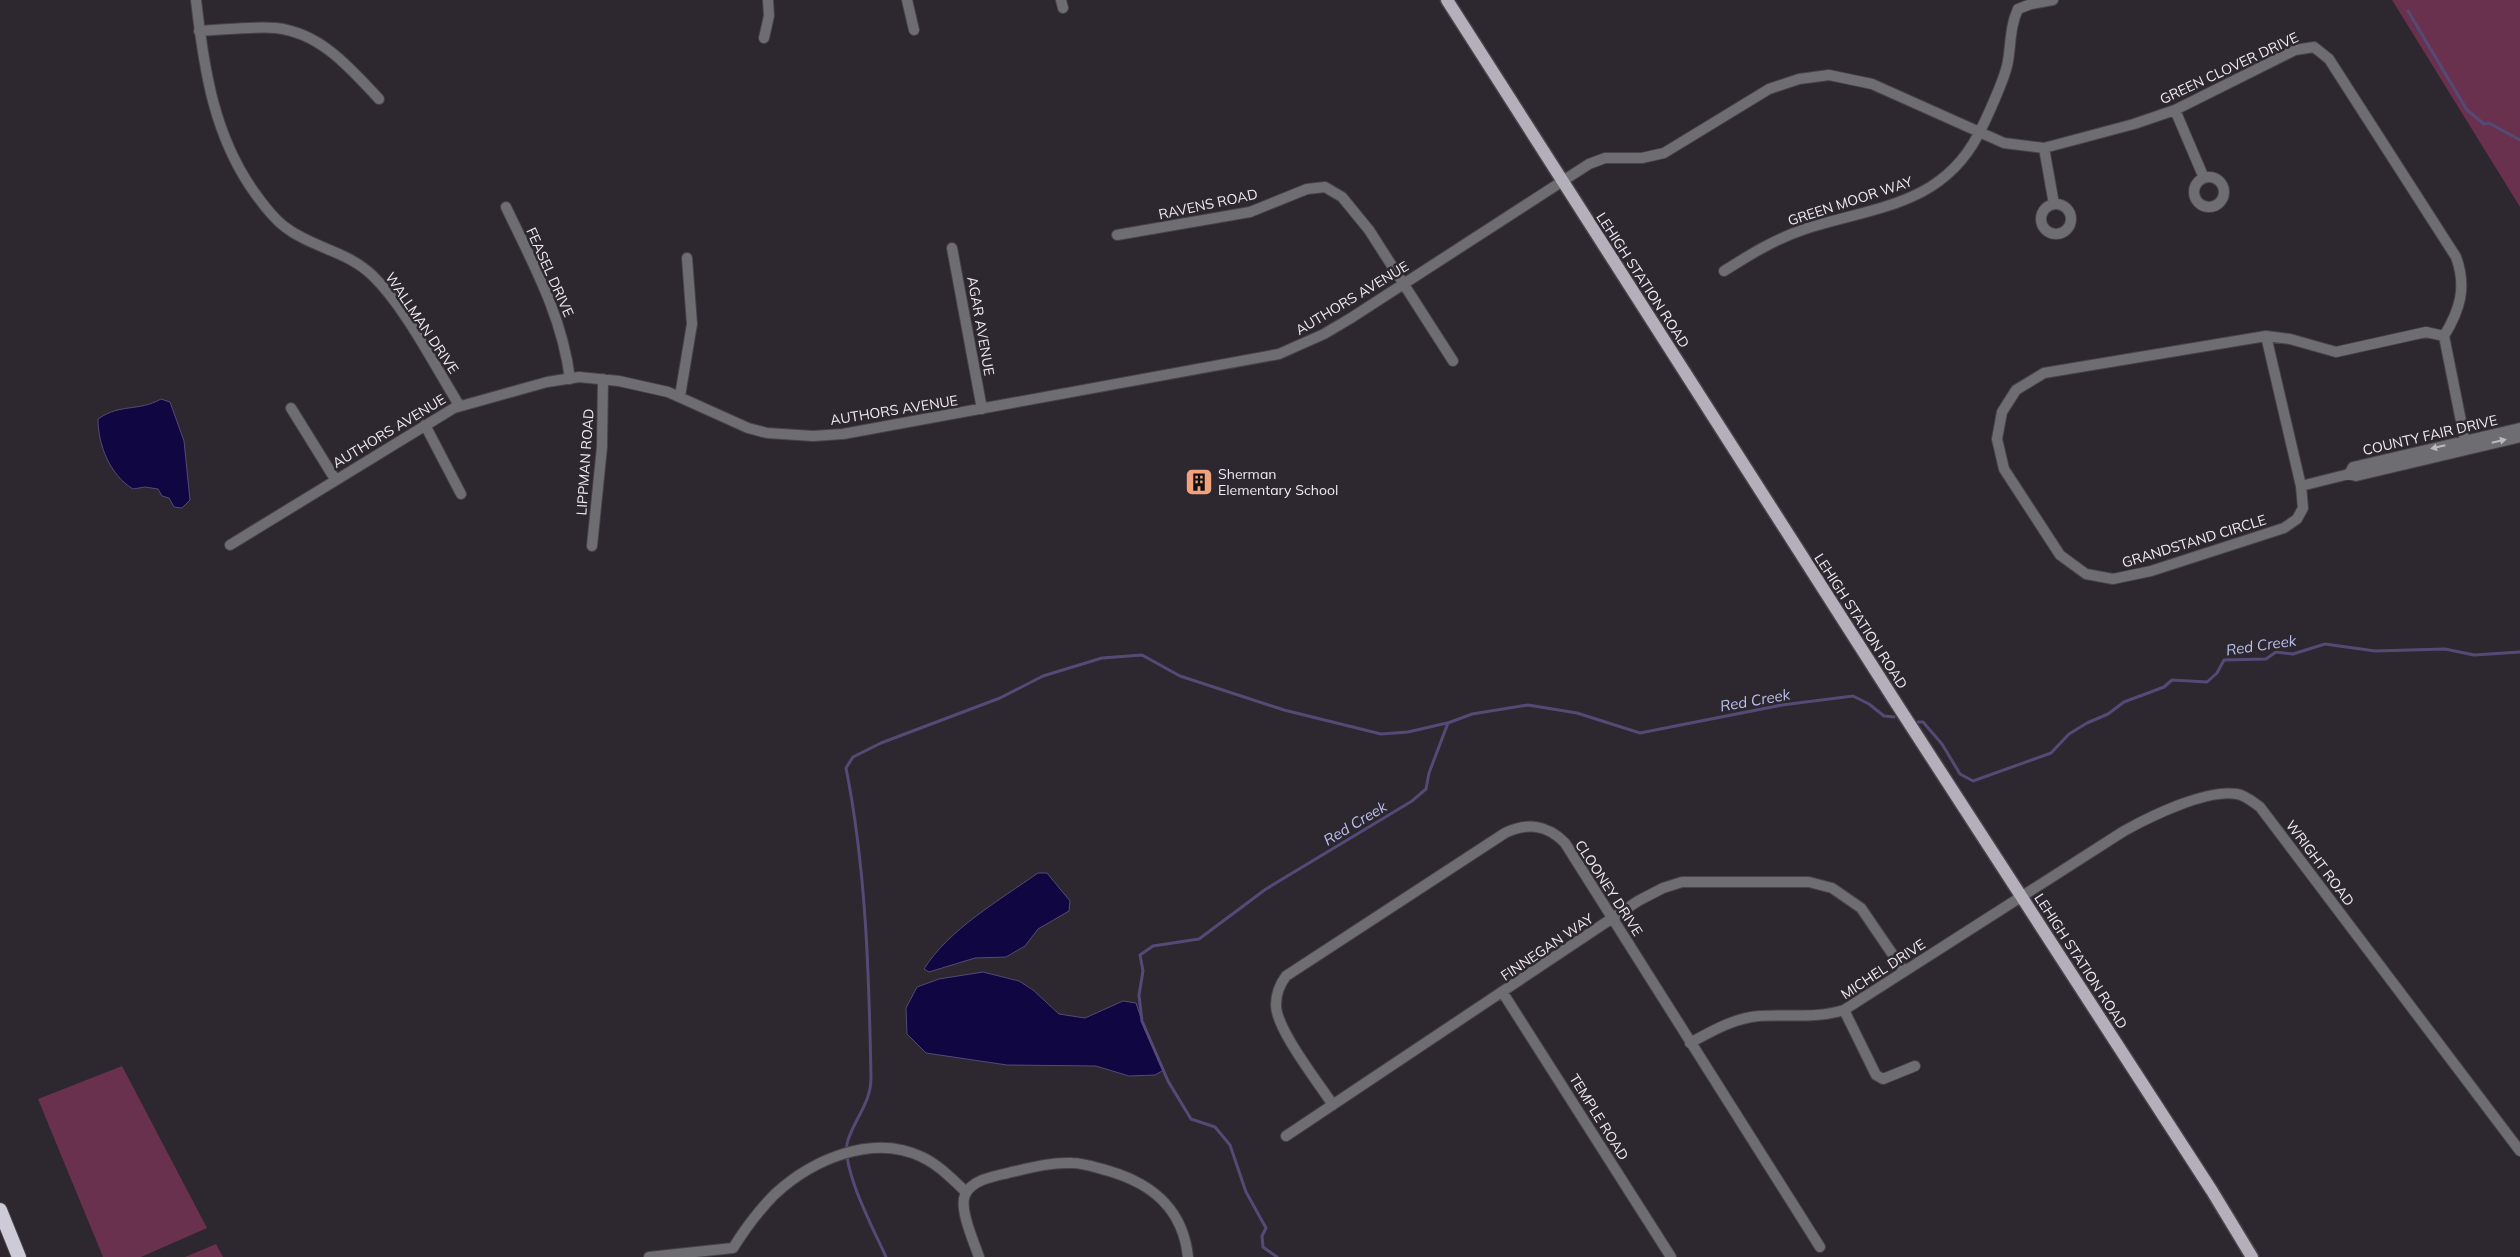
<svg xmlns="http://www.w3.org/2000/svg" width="2520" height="1257" viewBox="0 0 2520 1257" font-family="Mulish,sans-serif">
<rect width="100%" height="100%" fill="#2d272f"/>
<path fill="#69314d" d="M2392 0H2520V207Z
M122 1066 207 1228 141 1257H103L38 1099Z
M216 1244 223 1257H185Z"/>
<path fill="#100641" stroke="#534b76" d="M161 399 170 402 184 441 190 500 182 508 174 507 169 498 162 496 158 489 145 487 133 489C110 475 98 445 98 419 121 403 138 412 161 399Z
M1038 873H1047L1070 901 1069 911 1038 929 1025 946 1006 957 975 958 929 972 924 969C948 930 1001 899 1038 873Z
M983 972 1019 981 1033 990 1059 1014 1085 1018 1123 1001 1136 1003 1145 1030 1164 1070 1155 1075 1129 1076 1096 1066 1007 1065 926 1053 907 1034 906 1008 917 987 939 979Z"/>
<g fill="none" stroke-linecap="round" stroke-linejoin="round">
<path stroke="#534b76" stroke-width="3" d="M2408 11 2467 110 2484 124 2489 123 2520 140
M1918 722H1923L1942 744 1960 774 1973 781 2051 753 2069 734 2087 723 2108 714 2124 702 2164 687 2172 680 2207 682 2217 673 2224 660 2266 659 2276 652 2293 654 2325 644 2375 651 2445 649 2474 655 2520 652
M886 1257C875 1232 839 1165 848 1140 856 1116 871 1103 871 1077 869 974 866 868 846 768L853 757 881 743 1000 698 1043 676 1102 658 1142 655 1180 676 1284 710 1381 734 1408 732 1447 723
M1277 1257 1263 1247 1262 1236 1266 1228 1246 1192 1230 1145 1215 1127 1191 1119 1168 1081 1142 1021 1139 995 1143 971 1140 955 1153 946 1199 939 1266 889 1412 801 1426 789 1429 773 1448 723 1472 714 1528 705 1577 713 1640 733 1782 705 1853 696 1869 704 1884 716 1894 717"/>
<g stroke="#48424a" stroke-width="12">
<path id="minor" d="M196 0C204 70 214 138 257 196 265 207 274 219 285 227 312 248 348 251 373 276 405 307 435 366 459 405
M907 0 914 30
M1061 0 1063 8
M199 31C225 30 251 26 276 28 321 33 350 68 379 99
M764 38 769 16 768 0
M2175 110 2204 178
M2044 148 2054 204
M2194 192a15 15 0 1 1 30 0a15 15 0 1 1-30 0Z
M2041 219a15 15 0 1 1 30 0a15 15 0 1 1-30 0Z
M506 207C533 264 562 315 570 379
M1117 235 1250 212 1307 189 1325 187 1342 197 1369 230 1453 361
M952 248 982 409
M1724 271C1751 254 1775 239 1805 229 1873 207 1941 206 1978 135 1986 120 2006 76 2008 61 2011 43 2010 26 2018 9L2031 4 2053 0
M2266 336 2301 486 2303 508 2297 519 2284 528 2151 571 2113 579 2086 574 2060 555 2004 469 1997 439 2002 412 2016 390 2044 373 2266 336 2290 339 2336 352 2426 332 2444 336
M2444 336 2465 441
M680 396 692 324 687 258
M291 408 335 479
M425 425 461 494
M2520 428 2353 467 2349 474 2356 476 2520 437
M2301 486 2349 474
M230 545 454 408 547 382 579 377 619 381 668 392 748 428 767 433 813 436 843 434 1279 354 1324 334 1351 318 1589 164 1605 158H1642L1664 153 1769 89 1799 79 1829 75 1872 84 2004 143 2044 148 2134 124 2175 110 2295 50 2314 47 2329 59 2456 257C2467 287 2460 310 2444 336
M592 546 602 447 603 379
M1503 993 1671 1257
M1844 1010 1876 1075 1883 1079 1915 1066
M1690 1043C1712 1031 1734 1018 1759 1016 1788 1014 1815 1019 1844 1010L2124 831C2151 816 2206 789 2237 794 2245 795 2253 802 2260 807L2520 1151
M1333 1105C1318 1082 1276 1029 1276 1005 1276 994 1280 984 1286 976L1505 833C1527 822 1548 825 1565 843L1820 1247
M1286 1136 1638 901 1663 888 1682 882H1809L1832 888 1861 908 1904 971
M649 1257 733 1248C745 1229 759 1210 775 1194 812 1160 872 1133 922 1157 939 1165 952 1179 966 1192
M979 1257C974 1242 959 1209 965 1195 971 1180 994 1176 1008 1173 1029 1168 1050 1162 1072 1163 1084 1163 1097 1168 1109 1171 1153 1184 1183 1209 1188 1257"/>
</g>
<g stroke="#48424a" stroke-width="15">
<path id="major" d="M1447 0 1898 706 2212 1191 2252 1257"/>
</g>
<g stroke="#48424a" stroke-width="16">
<path id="highway" d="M0 1210 19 1257"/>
</g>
<use href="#minor" stroke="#6e6d72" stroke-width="10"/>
<use href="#major" stroke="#b3b0bb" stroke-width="12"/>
<use href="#highway" stroke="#cecbd8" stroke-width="14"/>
</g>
<defs><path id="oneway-solid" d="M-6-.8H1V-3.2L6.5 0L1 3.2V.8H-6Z" transform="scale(1.25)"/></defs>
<g fill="#bbb9be">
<use href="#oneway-solid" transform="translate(2499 441) rotate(-13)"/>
<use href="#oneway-solid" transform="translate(2438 447) rotate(167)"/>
</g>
<defs>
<g id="building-square" transform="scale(1.4375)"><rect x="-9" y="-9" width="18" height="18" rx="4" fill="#f1a17d" stroke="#2d272f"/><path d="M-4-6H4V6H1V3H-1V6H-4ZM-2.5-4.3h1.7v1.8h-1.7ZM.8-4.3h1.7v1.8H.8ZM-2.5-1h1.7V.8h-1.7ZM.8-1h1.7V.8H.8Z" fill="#111"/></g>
</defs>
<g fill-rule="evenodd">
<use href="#building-square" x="1199" y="482"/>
</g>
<g text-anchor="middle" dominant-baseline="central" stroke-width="5" stroke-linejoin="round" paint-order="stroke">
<g font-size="14" fill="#efebf1" stroke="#2d272f">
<text transform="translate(2229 68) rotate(-25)">GREEN CLOVER DRIVE</text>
<text transform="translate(1850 201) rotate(-18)">GREEN MOOR WAY</text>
<text transform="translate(1208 204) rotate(-12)">RAVENS ROAD</text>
<text transform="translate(550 272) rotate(66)">FEASEL DRIVE</text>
<text transform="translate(1643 280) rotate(57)">LEHIGH STATION ROAD</text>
<text transform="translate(1352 298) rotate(-31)">AUTHORS AVENUE</text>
<text transform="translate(422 323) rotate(56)">WALLMAN DRIVE</text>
<text transform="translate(981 326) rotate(80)">AGAR AVENUE</text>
<text transform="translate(894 410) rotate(-9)">AUTHORS AVENUE</text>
<text transform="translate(389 431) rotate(-31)">AUTHORS AVENUE</text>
<text transform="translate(2430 435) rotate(-13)">COUNTY FAIR DRIVE</text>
<text transform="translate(585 462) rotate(-86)">LIPPMAN ROAD</text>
<text transform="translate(2194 541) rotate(-17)">GRANDSTAND CIRCLE</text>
<text transform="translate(1861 621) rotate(57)">LEHIGH STATION ROAD</text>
<text transform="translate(2320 863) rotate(53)">WRIGHT ROAD</text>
<text transform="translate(1609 888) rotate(57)">CLOONEY DRIVE</text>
<text transform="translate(1547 947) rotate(-34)">FINNEGAN WAY</text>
<text transform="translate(2081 961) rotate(57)">LEHIGH STATION ROAD</text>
<text transform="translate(1883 969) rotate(-33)">MICHEL DRIVE</text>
<text transform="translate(1599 1117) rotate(58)">TEMPLE ROAD</text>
</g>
<g font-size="14" fill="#efebf1" stroke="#2d272f" text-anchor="start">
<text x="1218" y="474">Sherman<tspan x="1218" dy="16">Elementary School</tspan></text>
</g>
<g font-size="15" font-style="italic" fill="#bac0ed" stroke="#2d272f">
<text transform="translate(2261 645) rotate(-8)">Red Creek</text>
<text transform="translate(1755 700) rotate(-10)">Red Creek</text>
<text transform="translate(1355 823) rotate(-31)">Red Creek</text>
</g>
</g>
</svg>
